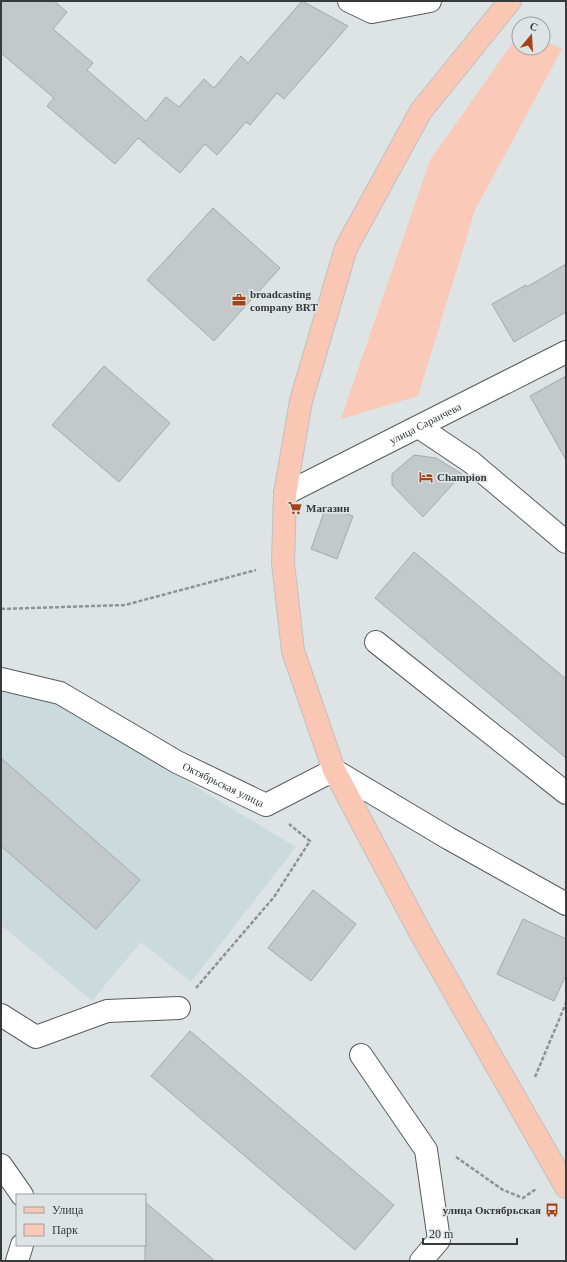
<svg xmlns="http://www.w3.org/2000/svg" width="567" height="1262" viewBox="0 0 567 1262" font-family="'Times New Roman',serif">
<rect width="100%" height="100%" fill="#dee4e5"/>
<path fill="#cbdbdd" d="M1 690 60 705 296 847 191 982 141 942 92 1001 1 925Z"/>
<path fill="#fac9b7" d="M519 34V48H543V40L562 49 475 210 418 396 341 419 430 160Z"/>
<path fill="#c3c9ca" stroke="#a4a9aa" d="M1 1H54L67 12 53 29 93 63 87 70 146 121 166 97 179 107 204 79 214 88 241 56 248 63 302 1 348 26 284 99 277 93 250 125 246 122 217 155 205 144 180 173 138 138 115 164 47 106 54 98 1 53Z
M213 208 280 268 214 341 147 280Z
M566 264V312L514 342 492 304 526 285 527 287Z
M104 366 170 423 119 482 52 425Z
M566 376V460L530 396Z
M414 455 436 458 462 474 423 517 392 485V474Z
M326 507 353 516 337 559 311 549Z
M414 552 566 679V758L375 598Z
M1 758 140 880 96 929 1 846Z
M313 890 356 924 311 981 268 948Z
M523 919 566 939V975L554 1001 497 974Z
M190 1031 394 1205 355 1250 151 1076Z
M145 1202 215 1261H145Z"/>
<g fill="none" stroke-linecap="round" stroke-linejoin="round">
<g stroke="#565b5c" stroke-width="24">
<g id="minor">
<path d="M349 1 372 12 430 1"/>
<path d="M419 427 471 462 566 542"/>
<path id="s1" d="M285 494 566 352"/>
<path d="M376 642 566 793"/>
<path id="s2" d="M1 679 60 693 177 762 266 805 334 770 448 838 566 904"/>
<path d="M1 1015 36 1037 107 1011 179 1008"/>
<path d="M361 1055 426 1150 439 1240 421 1261"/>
<path d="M1 1165 22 1195"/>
<path d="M17 1261 22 1245"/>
</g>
</g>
<g stroke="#bfc0c0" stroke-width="24">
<path id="major" d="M510 1 421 111 346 248 301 401 285 494 283 563 293 651 334 770 420 932 566 1187"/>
</g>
<path stroke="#8e9293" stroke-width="2.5" stroke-dasharray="4 2" stroke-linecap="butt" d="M1 609 125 605 256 570
M196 988 274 897 310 841 289 824
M535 1077 566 1003
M456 1157 503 1190 523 1198 536 1189"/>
<use href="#minor" stroke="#fff" stroke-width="22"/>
<use href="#major" stroke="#fac7b5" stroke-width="22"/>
</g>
<defs>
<g id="office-bare" transform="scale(1.08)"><path d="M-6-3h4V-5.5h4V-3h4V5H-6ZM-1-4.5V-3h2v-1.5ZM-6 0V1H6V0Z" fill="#a74118" stroke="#dee4e5" stroke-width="2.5" paint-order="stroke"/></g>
<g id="hotel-bare" transform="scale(1.08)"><path d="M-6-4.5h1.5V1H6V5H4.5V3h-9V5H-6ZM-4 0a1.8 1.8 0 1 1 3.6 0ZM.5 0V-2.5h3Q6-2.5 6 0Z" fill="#a74118" stroke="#dee4e5" stroke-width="2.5" paint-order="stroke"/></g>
<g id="supermarket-bare" transform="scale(1.08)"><path d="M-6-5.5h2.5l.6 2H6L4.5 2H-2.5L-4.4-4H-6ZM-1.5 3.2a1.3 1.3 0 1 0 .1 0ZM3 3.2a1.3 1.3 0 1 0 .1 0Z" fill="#a74118" stroke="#dee4e5" stroke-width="2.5" paint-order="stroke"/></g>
<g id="bus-bare" transform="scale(1.08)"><path d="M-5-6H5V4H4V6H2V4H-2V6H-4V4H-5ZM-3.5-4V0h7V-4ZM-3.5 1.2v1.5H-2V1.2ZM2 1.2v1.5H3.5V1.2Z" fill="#a74118" stroke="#dee4e5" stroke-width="2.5" paint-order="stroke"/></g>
</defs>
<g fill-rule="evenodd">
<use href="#office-bare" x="239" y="300"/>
<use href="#hotel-bare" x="426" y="477"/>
<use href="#supermarket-bare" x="295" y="508"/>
<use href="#bus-bare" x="552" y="1210"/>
</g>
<g text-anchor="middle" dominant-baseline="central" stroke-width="3.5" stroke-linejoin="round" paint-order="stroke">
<g font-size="11" font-weight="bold" fill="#373a3a" stroke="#dee4e5" text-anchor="start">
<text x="250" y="294">broadcasting<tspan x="250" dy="13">company BRT</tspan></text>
<text x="437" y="477">Champion</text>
<text x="306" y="508">Магазин</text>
<text x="541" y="1210" text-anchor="end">улица Октябрьская</text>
</g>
<g font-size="11" fill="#373a3a" stroke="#dee4e5">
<text stroke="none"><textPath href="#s1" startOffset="157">улица Саранчева</textPath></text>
<text stroke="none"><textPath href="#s2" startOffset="248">Октябрьская улица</textPath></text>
</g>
</g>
<rect width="567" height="1262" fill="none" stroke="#373a3a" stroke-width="4"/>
<rect x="16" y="1194" width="130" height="52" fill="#dee4e5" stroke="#9ba0a1"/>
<rect x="24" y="1207" width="20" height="6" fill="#fac7b5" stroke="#9ba0a1"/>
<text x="52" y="1214" font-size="12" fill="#373a3a">Улица</text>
<rect x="24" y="1224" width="20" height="12" fill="#fac9b7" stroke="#9ba0a1"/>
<text x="52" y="1234" font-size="12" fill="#373a3a">Парк</text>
<g transform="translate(531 36) rotate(18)"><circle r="19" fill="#dee4e5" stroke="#9ba0a1"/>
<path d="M0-3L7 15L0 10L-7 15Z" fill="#a74118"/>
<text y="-6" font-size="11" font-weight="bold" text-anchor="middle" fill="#373a3a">С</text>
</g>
<path d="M423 1238v6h94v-6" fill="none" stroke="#373a3a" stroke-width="2"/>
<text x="429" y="1238" font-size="12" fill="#373a3a" stroke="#dee4e5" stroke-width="3" paint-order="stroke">20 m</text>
</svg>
